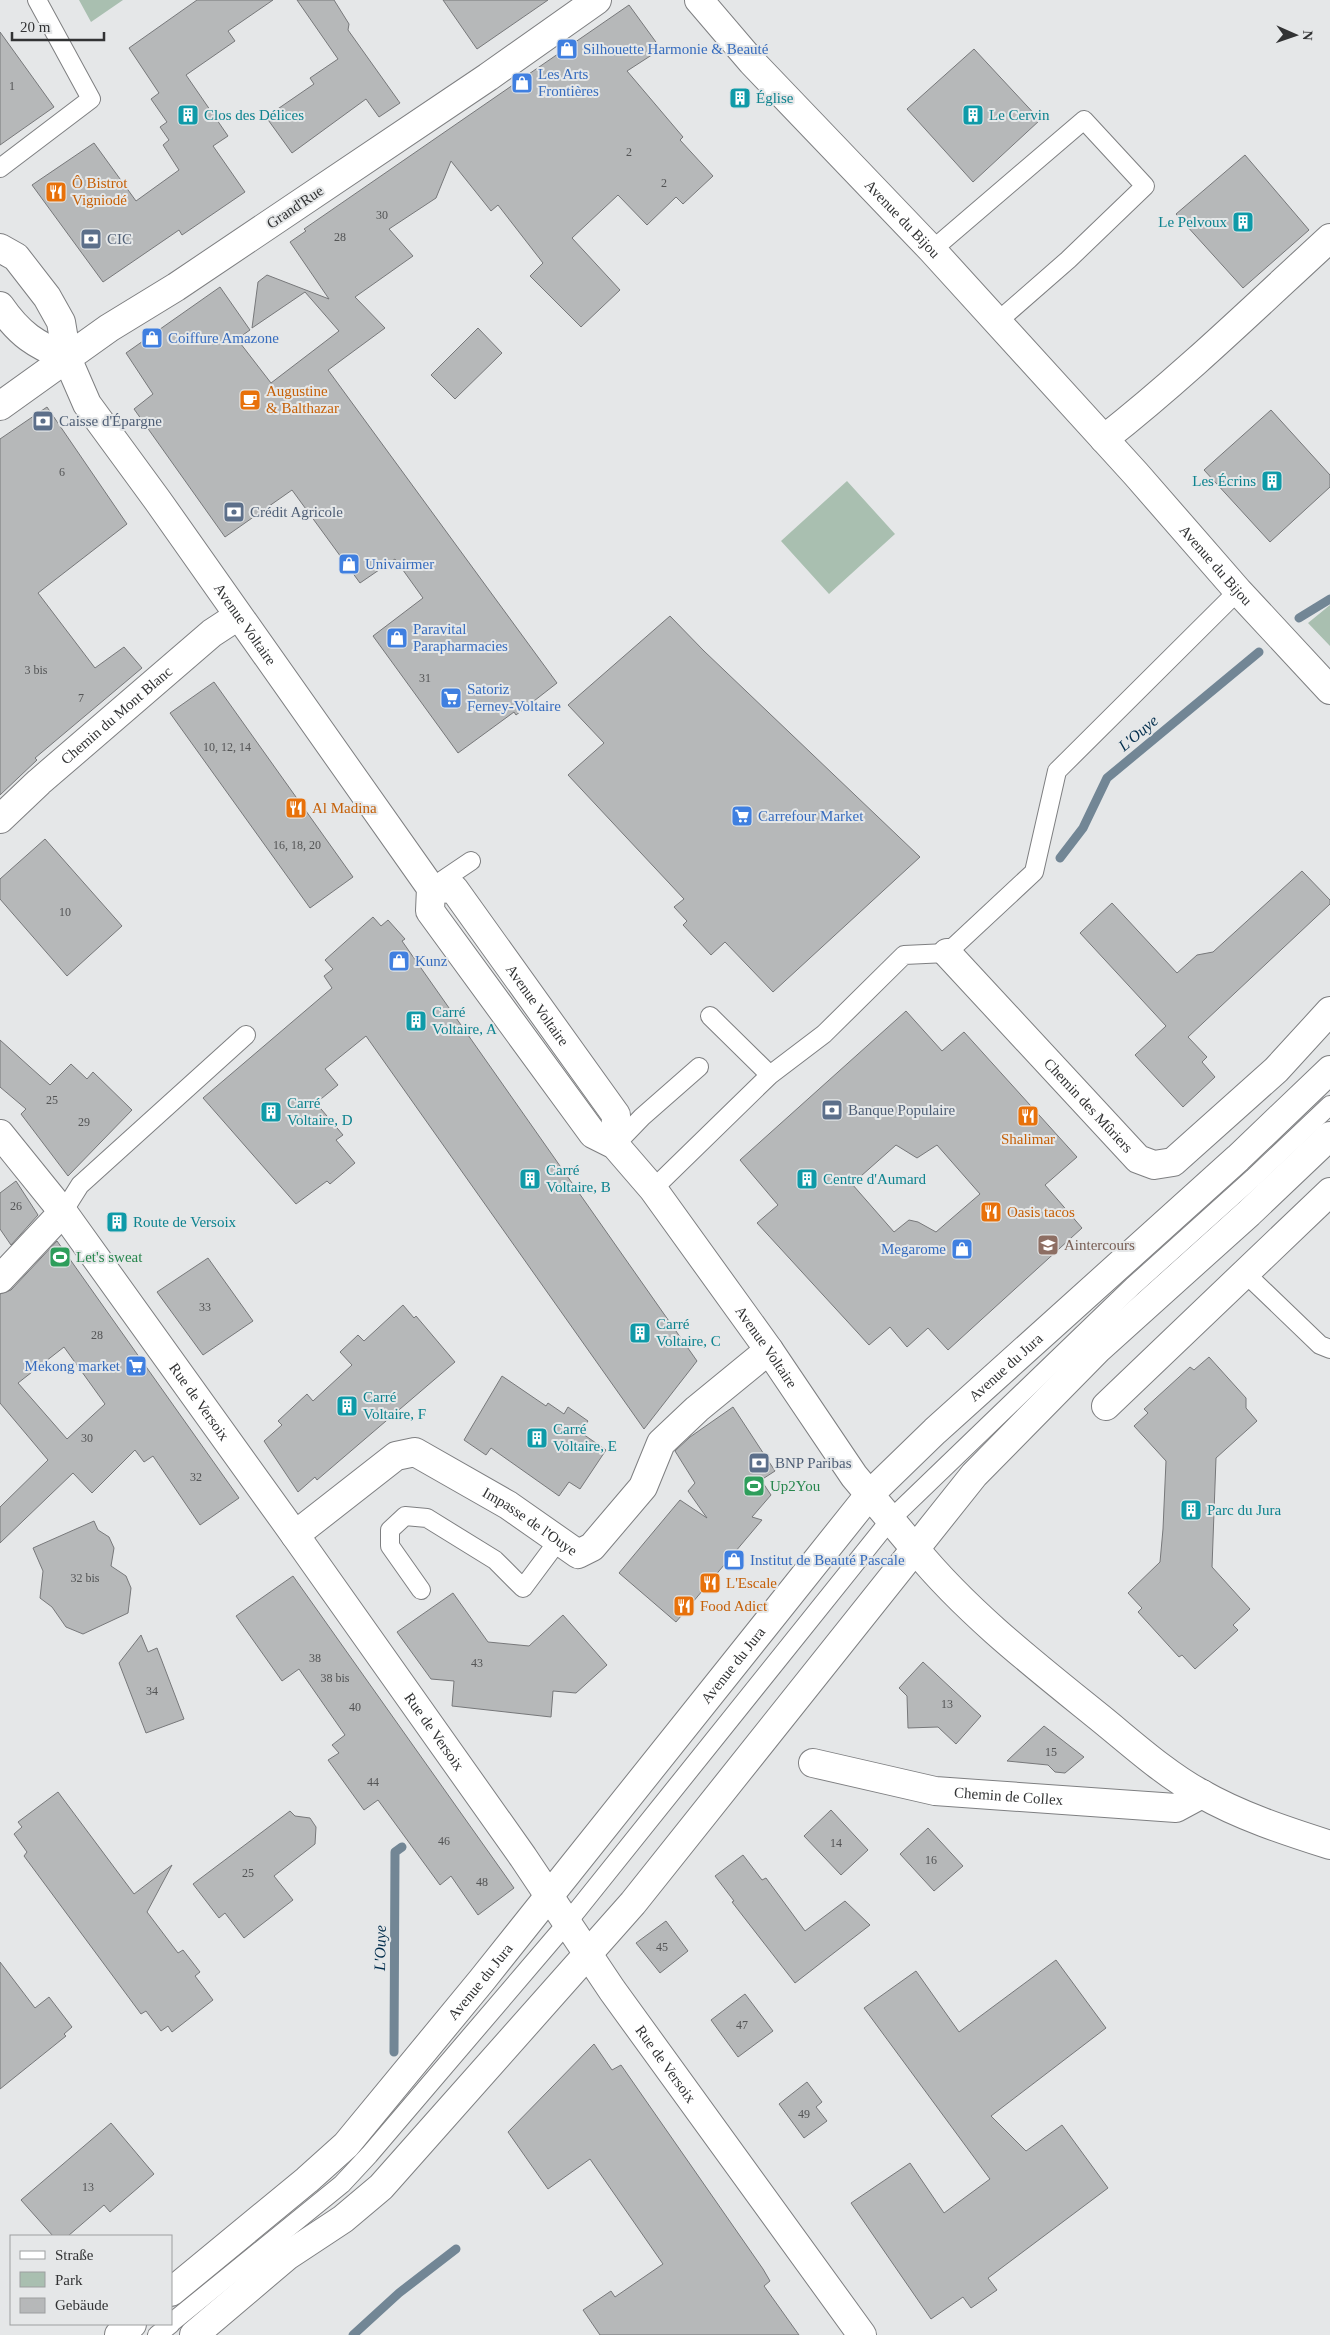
<svg xmlns="http://www.w3.org/2000/svg" width="1330" height="2335" viewBox="0 0 1330 2335" font-family="Georgia,serif">
<rect width="100%" height="100%" fill="#e5e7e8"/>
<path fill="#a9bfb0" d="M79 0H123L91 22Z
M847 481 895 534 829 594 781 541Z
M1330 605V646L1308 623Z"/>
<g fill="none" stroke-linecap="round" stroke-linejoin="round">
<path stroke="#728695" stroke-width="9" d="M1299 618 1330 599
M1060 858 1083 828 1107 778 1259 652
M394 2052 395 1852 402 1847
M353 2335 399 2293 456 2249"/>
</g>
<path fill="#b6b8b9" stroke="#77787a" fill-rule="evenodd" d="M197 0H273L228 31 235 41 186 75 228 136 213 146 245 192 182 235 179 230 103 282 32 185 94 143 136 201 179 170 163 145 169 140 160 127 167 122 151 99 159 93 129 48Z
M297 0H334L349 24 348 30 400 103 379 117 366 99 292 153 266 117 314 84 310 78 338 59Z
M443 0H548L477 49Z
M629 5 661 49 627 71 683 137 680 140 713 176 683 204 676 197 647 225 618 195 572 238 620 290 581 327 530 276 543 263 498 205 491 211 451 161 436 198 389 229 413 256 355 297 385 328 328 370 557 683 516 715 514 712 458 753 373 636 423 598 395 559 360 583 292 490 225 537 134 409 153 394 126 353 220 287 250 330 237 339 271 383 339 331 305 292 252 328 258 282 267 275 329 299 290 242 306 231 304 229Z
M0 32 54 107 0 145Z
M974 49 1040 120 973 182 907 109Z
M1245 155 1309 230 1243 288 1176 214Z
M478 328 502 353 455 399 431 375Z
M47 407 127 524 38 593 95 668 124 647 142 668 35 758 37 760 0 795V439Z
M1271 410 1330 475V487L1270 542 1204 470Z
M670 616 704 651 920 857 773 992 725 942 711 955 683 925 687 921 674 907 684 899 568 775 604 743 568 705Z
M214 682 353 877 310 908 170 713Z
M45 839 122 926 67 976 0 899V879Z
M1302 871 1330 900V904L1188 1037 1207 1057 1202 1062 1215 1077 1183 1107 1135 1055 1166 1026 1080 933 1112 903 1177 973 1197 955 1213 952Z
M373 917 381 926 388 920 405 939 402 941 697 1361 644 1429 366 1036 325 1069 338 1085 316 1103 343 1135 336 1140 355 1163 330 1184 327 1181 296 1204 203 1098 332 988 324 976 333 969 325 960Z
M906 1011 942 1051 964 1032 1077 1157 1045 1185 1082 1228 948 1350 928 1328 907 1347 890 1327 869 1345 757 1223 778 1205 740 1160ZM896 1145 917 1158 937 1145 980 1194 936 1232 918 1222 909 1220 894 1232 852 1184Z
M0 1040 50 1085 71 1064 87 1079 93 1072 132 1110 68 1176 21 1114 26 1109 0 1087Z
M16 1181 38 1215 11 1245 0 1229V1193Z
M57 1241 239 1498 200 1525 153 1456 144 1462 135 1450 92 1493 73 1473 0 1543V1507L48 1460 0 1403V1294L11 1290ZM64 1347 105 1404 67 1439 18 1383Z
M208 1258 253 1321 203 1355 157 1292Z
M403 1305 414 1318 416 1316 455 1362 317 1480 315 1477 298 1492 264 1441 282 1425 278 1421 307 1394 313 1401 352 1365 340 1352 358 1335 364 1341Z
M1209 1357 1246 1398V1408L1257 1421 1216 1458 1212 1567 1250 1609 1233 1625 1238 1630 1195 1669 1182 1655 1179 1657 1138 1612 1142 1608 1128 1593 1160 1562 1163 1529 1166 1461 1134 1426 1148 1413 1144 1409 1190 1367 1194 1370Z
M502 1376 546 1406 548 1403 564 1414 568 1407 588 1421 580 1432 606 1450 580 1489 569 1482 559 1496 491 1448 486 1455 464 1440Z
M733 1407 775 1471 761 1480 771 1495 752 1517 762 1520 676 1622 619 1573 680 1500 707 1518 688 1491 695 1483 675 1451 690 1437Z
M94 1521 98 1530 109 1537 114 1548 111 1566 126 1576 131 1588 128 1613 83 1634 66 1627 52 1607 40 1598 43 1571 33 1548Z
M293 1576 514 1888 478 1915 451 1876 440 1885 378 1800 364 1810 328 1760 339 1753 332 1745 345 1735 299 1669 282 1681 236 1616Z
M453 1593 488 1642 529 1646 563 1615 607 1665 576 1693 553 1691 551 1717 452 1706 454 1681 431 1679 397 1632Z
M141 1635 148 1652 157 1648 184 1719 146 1733 119 1663Z
M923 1662 981 1716 956 1744 938 1727 908 1728 907 1696 899 1688Z
M1044 1726 1084 1757 1065 1773 1055 1772 1048 1765 1007 1761Z
M58 1792 134 1894 172 1865 147 1912 178 1953 183 1950 200 1972 195 1976 213 2000 172 2032 168 2026 161 2031 146 2011 141 2014 24 1856 27 1852 14 1834 22 1827 18 1822Z
M831 1810 868 1850 841 1875 804 1836Z
M290 1811 295 1816 310 1818 316 1827 315 1844 274 1876 293 1900 244 1938 225 1913 219 1918 193 1884Z
M928 1828 963 1866 934 1891 900 1854Z
M743 1855 762 1880 766 1878 805 1931 845 1901 870 1925 795 1983 732 1902 734 1901 715 1876Z
M666 1921 688 1951 660 1973 636 1943Z
M1056 1960 1106 2028 991 2116 1026 2151 1062 2125 1108 2188 988 2278 997 2290 971 2308 963 2297 931 2319 851 2203 910 2163 944 2213 990 2179 864 2008 916 1971 959 2032Z
M0 1962 35 2008 49 1997 72 2027 64 2034 66 2036 0 2089Z
M745 1994 773 2031 738 2057 711 2020Z
M594 2044 612 2070 621 2065 763 2269 770 2281 764 2286 799 2335H600L583 2310 611 2291 615 2297 663 2264 590 2159 548 2189 508 2132Z
M807 2082 822 2102 816 2107 827 2121 804 2138 779 2104Z
M111 2123 154 2174 110 2212 104 2205 68 2236H53L21 2200Z"/>
<g fill="none" stroke-linecap="round" stroke-linejoin="round">
<g stroke="#7e7f81" stroke-width="20">
<path id="lane" d="M0 168 91 99 37 0
M932 250 1084 120 1145 186 1068 260 997 322
M431 888 471 861
M710 1016 770 1075
M615 1145 642 1117 699 1067
M653 1189 770 1075 824 1034 904 955 947 953 1034 872 1057 771 1238 591
M63 1212 80 1185 246 1035
M1244 1272 1320 1345 1330 1349
M421 1590 390 1546V1530L405 1516 427 1518 495 1560 523 1588 558 1541
M171 2323 342 2184 369 2155 567 1923 890 1520 1133 1286 1253 1178 1330 1105
M157 2335 171 2324"/>
</g>
<g stroke="#7e7f81" stroke-width="30">
<g id="street">
<path id="s1" d="M699 0 752 62 932 250 1136 474 1238 591 1330 690"/>
<path d="M0 248 16 257 47 297 61 322 67 358"/>
<path d="M0 306C20 335 35 344 67 358"/>
<path d="M0 406 67 358"/>
<path d="M1104 439C1183 377 1256 306 1330 238"/>
<path id="s2" d="M0 819 39 782 212 633 238 616"/>
<path id="s3" d="M947 953 1138 1159 1154 1165 1173 1162 1276 1070 1330 1011"/>
<path d="M0 1279 63 1212"/>
<path d="M1106 1406 1330 1192"/>
<path id="s4" d="M295 1535 396 1456 415 1452 508 1505 578 1554 592 1547 643 1487 661 1443 697 1409 769 1350"/>
<path d="M916 1550C967 1612 1032 1663 1094 1713 1128 1740 1162 1772 1200 1793 1240 1816 1286 1831 1330 1845"/>
<path id="s5" d="M813 1763 935 1791 1176 1808 1202 1794"/>
</g>
</g>
<g stroke="#7e7f81" stroke-width="30">
<g id="secondary">
<path id="s6" d="M597 0 488 77 176 287 109 328 67 358 87 404 158 501 431 888 430 911 593 1134 615 1145 653 1189 769 1350 854 1476 916 1550"/>
<path id="s7" d="M431 888 454 889 616 1115 615 1145"/>
<path id="s8" d="M0 1134 63 1212 295 1535 523 1857 612 1990 862 2335"/>
</g>
</g>
<g stroke="#7e7f81" stroke-width="30">
<g id="primary">
<path id="s9" d="M171 2292 307 2180 346 2145 482 1980 869 1495 935 1431 1238 1158 1330 1070"/>
<path d="M119 2335 132 2324"/>
<path d="M194 2335 287 2256 343 2219 381 2187 633 1903 974 1475 1099 1348 1249 1213 1330 1136"/>
</g>
</g>
<use href="#lane" stroke="#fff" stroke-width="18"/>
<use href="#street" stroke="#fff" stroke-width="28"/>
<use href="#secondary" stroke="#fff" stroke-width="28"/>
<use href="#primary" stroke="#fff" stroke-width="28"/>
</g>
<defs>
<g id="shop-square" transform="scale(1.125)"><rect x="-9" y="-9" width="18" height="18" rx="4" fill="#3f7fe0" stroke="#e5e7e8"/><path d="M-5-2.5h2.3a2.7 3.5 0 0 1 5.4 0H5L5.5 6h-11ZM-1.5-2.5h3a1.5 2.3 0 0 0-3 0Z" fill="#fff"/></g>
<g id="building-square" transform="scale(1.125)"><rect x="-9" y="-9" width="18" height="18" rx="4" fill="#0f9aa8" stroke="#e5e7e8"/><path d="M-4-6H4V6H1V3H-1V6H-4ZM-2.5-4.3h1.7v1.8h-1.7ZM.8-4.3h1.7v1.8H.8ZM-2.5-1h1.7V.8h-1.7ZM.8-1h1.7V.8H.8Z" fill="#fff"/></g>
<g id="restaurant-square" transform="scale(1.125)"><rect x="-9" y="-9" width="18" height="18" rx="4" fill="#e8710a" stroke="#e5e7e8"/><path d="M-5-6h1v4h1v-4h1v4h1v-4h1v5L-1.5 .5V6h-2V.5L-5-1ZM5-6V6H3V1.5H1.5Q1.5-4 5-6Z" fill="#fff"/></g>
<g id="bank-square" transform="scale(1.125)"><rect x="-9" y="-9" width="18" height="18" rx="4" fill="#5c6f8a" stroke="#e5e7e8"/><path d="M-6-4H6V4H-6ZM0-2.3a2.3 2.3 0 1 0 0 4.6a2.3 2.3 0 1 0 0-4.6Z" fill="#fff"/></g>
<g id="cafe-square" transform="scale(1.125)"><rect x="-9" y="-9" width="18" height="18" rx="4" fill="#e8710a" stroke="#e5e7e8"/><path d="M-5.5-4.5H6V0H3Q3 3.5 0 3.5H-2.5Q-5.5 3.5-5.5 0ZM3-3.2v2h1.7v-2ZM-6 4.5H4V6H-6Z" fill="#fff"/></g>
<g id="supermarket-square" transform="scale(1.125)"><rect x="-9" y="-9" width="18" height="18" rx="4" fill="#3f7fe0" stroke="#e5e7e8"/><path d="M-6-5.5h2.5l.6 2H6L4.5 2H-2.5L-4.4-4H-6ZM-1.5 3.2a1.3 1.3 0 1 0 .1 0ZM3 3.2a1.3 1.3 0 1 0 .1 0Z" fill="#fff"/></g>
<g id="university-square" transform="scale(1.125)"><rect x="-9" y="-9" width="18" height="18" rx="4" fill="#8d6e63" stroke="#e5e7e8"/><path d="M0-5L7-2L0 1L-7-2ZM-4 1L0 2.5L4 1V4Q0 6-4 4Z" fill="#fff"/></g>
<g id="stadium-square" transform="scale(1.125)"><rect x="-9" y="-9" width="18" height="18" rx="4" fill="#2e9e5b" stroke="#e5e7e8"/><path d="M0-5a6.5 5 0 1 0 0 10a6.5 5 0 1 0 0-10ZM-3.5-1.8h7v3.6h-7Z" fill="#fff"/></g>
</defs>
<g fill-rule="evenodd">
<use href="#shop-square" x="567" y="49"/>
<use href="#shop-square" x="522" y="83"/>
<use href="#building-square" x="740" y="98"/>
<use href="#building-square" x="188" y="115"/>
<use href="#building-square" x="973" y="115"/>
<use href="#restaurant-square" x="56" y="192"/>
<use href="#building-square" x="1243" y="222"/>
<use href="#bank-square" x="91" y="239"/>
<use href="#shop-square" x="152" y="338"/>
<use href="#cafe-square" x="250" y="400"/>
<use href="#bank-square" x="43" y="421"/>
<use href="#building-square" x="1272" y="481"/>
<use href="#bank-square" x="234" y="512"/>
<use href="#shop-square" x="349" y="564"/>
<use href="#shop-square" x="397" y="638"/>
<use href="#supermarket-square" x="451" y="698"/>
<use href="#restaurant-square" x="296" y="808"/>
<use href="#supermarket-square" x="742" y="816"/>
<use href="#shop-square" x="399" y="961"/>
<use href="#building-square" x="416" y="1021"/>
<use href="#bank-square" x="832" y="1110"/>
<use href="#building-square" x="271" y="1112"/>
<use href="#restaurant-square" x="1028" y="1116"/>
<use href="#building-square" x="530" y="1179"/>
<use href="#building-square" x="807" y="1179"/>
<use href="#restaurant-square" x="991" y="1212"/>
<use href="#building-square" x="117" y="1222"/>
<use href="#university-square" x="1048" y="1245"/>
<use href="#shop-square" x="962" y="1249"/>
<use href="#stadium-square" x="60" y="1257"/>
<use href="#building-square" x="640" y="1333"/>
<use href="#supermarket-square" x="136" y="1366"/>
<use href="#building-square" x="347" y="1406"/>
<use href="#building-square" x="537" y="1438"/>
<use href="#bank-square" x="759" y="1463"/>
<use href="#stadium-square" x="754" y="1486"/>
<use href="#building-square" x="1191" y="1510"/>
<use href="#shop-square" x="734" y="1560"/>
<use href="#restaurant-square" x="710" y="1583"/>
<use href="#restaurant-square" x="684" y="1606"/>
</g>
<g text-anchor="middle" dominant-baseline="central" stroke-width="4" stroke-linejoin="round" paint-order="stroke">
<g font-size="12" fill="#535455">
<text x="12" y="86">1</text>
<text x="629" y="152">2</text>
<text x="664" y="183">2</text>
<text x="382" y="215">30</text>
<text x="340" y="237">28</text>
<text x="62" y="472">6</text>
<text x="36" y="670">3 bis</text>
<text x="425" y="678">31</text>
<text x="81" y="698">7</text>
<text x="227" y="747">10, 12, 14</text>
<text x="297" y="845">16, 18, 20</text>
<text x="65" y="912">10</text>
<text x="52" y="1100">25</text>
<text x="84" y="1122">29</text>
<text x="16" y="1206">26</text>
<text x="205" y="1307">33</text>
<text x="97" y="1335">28</text>
<text x="87" y="1438">30</text>
<text x="196" y="1477">32</text>
<text x="85" y="1578">32 bis</text>
<text x="315" y="1658">38</text>
<text x="477" y="1663">43</text>
<text x="335" y="1678">38 bis</text>
<text x="152" y="1691">34</text>
<text x="947" y="1704">13</text>
<text x="355" y="1707">40</text>
<text x="1051" y="1752">15</text>
<text x="373" y="1782">44</text>
<text x="444" y="1841">46</text>
<text x="836" y="1843">14</text>
<text x="931" y="1860">16</text>
<text x="248" y="1873">25</text>
<text x="482" y="1882">48</text>
<text x="662" y="1947">45</text>
<text x="742" y="2025">47</text>
<text x="804" y="2114">49</text>
<text x="88" y="2187">13</text>
</g>
<g font-size="15" fill="#366cbe" stroke="#e5e7e8" text-anchor="start">
<text x="583" y="49">Silhouette Harmonie &amp; Beauté</text>
<text x="538" y="74">Les Arts<tspan x="538" dy="17">Frontières</tspan></text>
<text x="168" y="338">Coiffure Amazone</text>
<text x="365" y="564">Univairmer</text>
<text x="413" y="629">Paravital<tspan x="413" dy="17">Parapharmacies</tspan></text>
<text x="467" y="689">Satoriz<tspan x="467" dy="17">Ferney-Voltaire</tspan></text>
<text x="758" y="816">Carrefour Market</text>
<text x="415" y="961">Kunz</text>
<text x="946" y="1249" text-anchor="end">Megarome</text>
<text x="120" y="1366" text-anchor="end">Mekong market</text>
<text x="750" y="1560">Institut de Beauté Pascale</text>
</g>
<g font-size="15" fill="#0d838f" stroke="#e5e7e8" text-anchor="start">
<text x="756" y="98">Église</text>
<text x="204" y="115">Clos des Délices</text>
<text x="989" y="115">Le Cervin</text>
<text x="1227" y="222" text-anchor="end">Le Pelvoux</text>
<text x="1256" y="481" text-anchor="end">Les Écrins</text>
<text x="432" y="1012">Carré<tspan x="432" dy="17">Voltaire, A</tspan></text>
<text x="287" y="1103">Carré<tspan x="287" dy="17">Voltaire, D</tspan></text>
<text x="546" y="1170">Carré<tspan x="546" dy="17">Voltaire, B</tspan></text>
<text x="823" y="1179">Centre d'Aumard</text>
<text x="133" y="1222">Route de Versoix</text>
<text x="656" y="1324">Carré<tspan x="656" dy="17">Voltaire, C</tspan></text>
<text x="363" y="1397">Carré<tspan x="363" dy="17">Voltaire, F</tspan></text>
<text x="553" y="1429">Carré<tspan x="553" dy="17">Voltaire, E</tspan></text>
<text x="1207" y="1510">Parc du Jura</text>
</g>
<g font-size="15" fill="#c56008" stroke="#e5e7e8" text-anchor="start">
<text x="72" y="183">Ô Bistrot<tspan x="72" dy="17">Vigniodé</tspan></text>
<text x="266" y="391">Augustine<tspan x="266" dy="17">&amp; Balthazar</tspan></text>
<text x="312" y="808">Al Madina</text>
<text x="1028" y="1139" text-anchor="middle">Shalimar</text>
<text x="1007" y="1212">Oasis tacos</text>
<text x="726" y="1583">L'Escale</text>
<text x="700" y="1606">Food Adict</text>
</g>
<g font-size="15" fill="#323334" stroke="#e5e7e8">
<text transform="translate(295 207) rotate(-34)">Grand'Rue</text>
<text stroke="none"><textPath href="#s1" startOffset="299">Avenue du Bijou</textPath></text>
<text stroke="none"><textPath href="#s1" startOffset="766">Avenue du Bijou</textPath></text>
<text stroke="none"><textPath href="#s6" startOffset="961">Avenue Voltaire</textPath></text>
<text stroke="none"><textPath href="#s2" startOffset="156">Chemin du Mont Blanc</textPath></text>
<text stroke="none"><textPath href="#s7" startOffset="166">Avenue Voltaire</textPath></text>
<text stroke="none"><textPath href="#s3" startOffset="208">Chemin des Mûriers</textPath></text>
<text stroke="none"><textPath href="#s6" startOffset="1860">Avenue Voltaire</textPath></text>
<text stroke="none"><textPath href="#s9" startOffset="1250">Avenue du Jura</textPath></text>
<text stroke="none"><textPath href="#s8" startOffset="334">Rue de Versoix</textPath></text>
<text stroke="none"><textPath href="#s4" startOffset="282">Impasse de l'Ouye</textPath></text>
<text stroke="none"><textPath href="#s9" startOffset="845">Avenue du Jura</textPath></text>
<text stroke="none"><textPath href="#s8" startOffset="739">Rue de Versoix</textPath></text>
<text stroke="none"><textPath href="#s5" startOffset="199">Chemin de Collex</textPath></text>
<text stroke="none"><textPath href="#s9" startOffset="440">Avenue du Jura</textPath></text>
<text stroke="none"><textPath href="#s8" startOffset="1144">Rue de Versoix</textPath></text>
</g>
<g font-size="15" fill="#4e5e75" stroke="#e5e7e8" text-anchor="start">
<text x="107" y="239">CIC</text>
<text x="59" y="421">Caisse d'Épargne</text>
<text x="250" y="512">Crédit Agricole</text>
<text x="848" y="1110">Banque Populaire</text>
<text x="775" y="1463">BNP Paribas</text>
</g>
<g font-size="15" fill="#785e54" stroke="#e5e7e8" text-anchor="start">
<text x="1064" y="1245">Aintercours</text>
</g>
<g font-size="15" fill="#27864d" stroke="#e5e7e8" text-anchor="start">
<text x="76" y="1257">Let's sweat</text>
<text x="770" y="1486">Up2You</text>
</g>
<g font-size="16" font-style="italic" fill="#002d4c" stroke="#e5e7e8">
<text transform="translate(1138 733) rotate(-40)">L'Ouye</text>
<text transform="translate(380 1948) rotate(-89)">L'Ouye</text>
</g>
</g>
<rect x="10" y="2235" width="162" height="90" fill="#e5e7e8" stroke="#9d9fa0"/>
<rect x="20" y="2251" width="25" height="8" fill="#ffffff" stroke="#9d9fa0"/>
<text x="55" y="2260" font-size="15" fill="#323334">Straße</text>
<rect x="20" y="2272" width="25" height="15" fill="#a9bfb0" stroke="#9d9fa0"/>
<text x="55" y="2285" font-size="15" fill="#323334">Park</text>
<rect x="20" y="2298" width="25" height="15" fill="#b6b8b9" stroke="#9d9fa0"/>
<text x="55" y="2310" font-size="15" fill="#323334">Gebäude</text>
<g transform="translate(1295 35) rotate(92)" stroke="#e5e7e8" stroke-width="4" paint-order="stroke">
<path d="M0-4L9 19L0 12L-9 19Z" fill="#323334"/>
<text y="-8" font-size="14" font-weight="bold" text-anchor="middle" fill="#323334">N</text>
</g>
<path d="M12 32v8h92v-8" fill="none" stroke="#323334" stroke-width="2.5"/>
<text x="20" y="32" font-size="15" fill="#323334" stroke="#e5e7e8" stroke-width="4" paint-order="stroke">20 m</text>
</svg>
